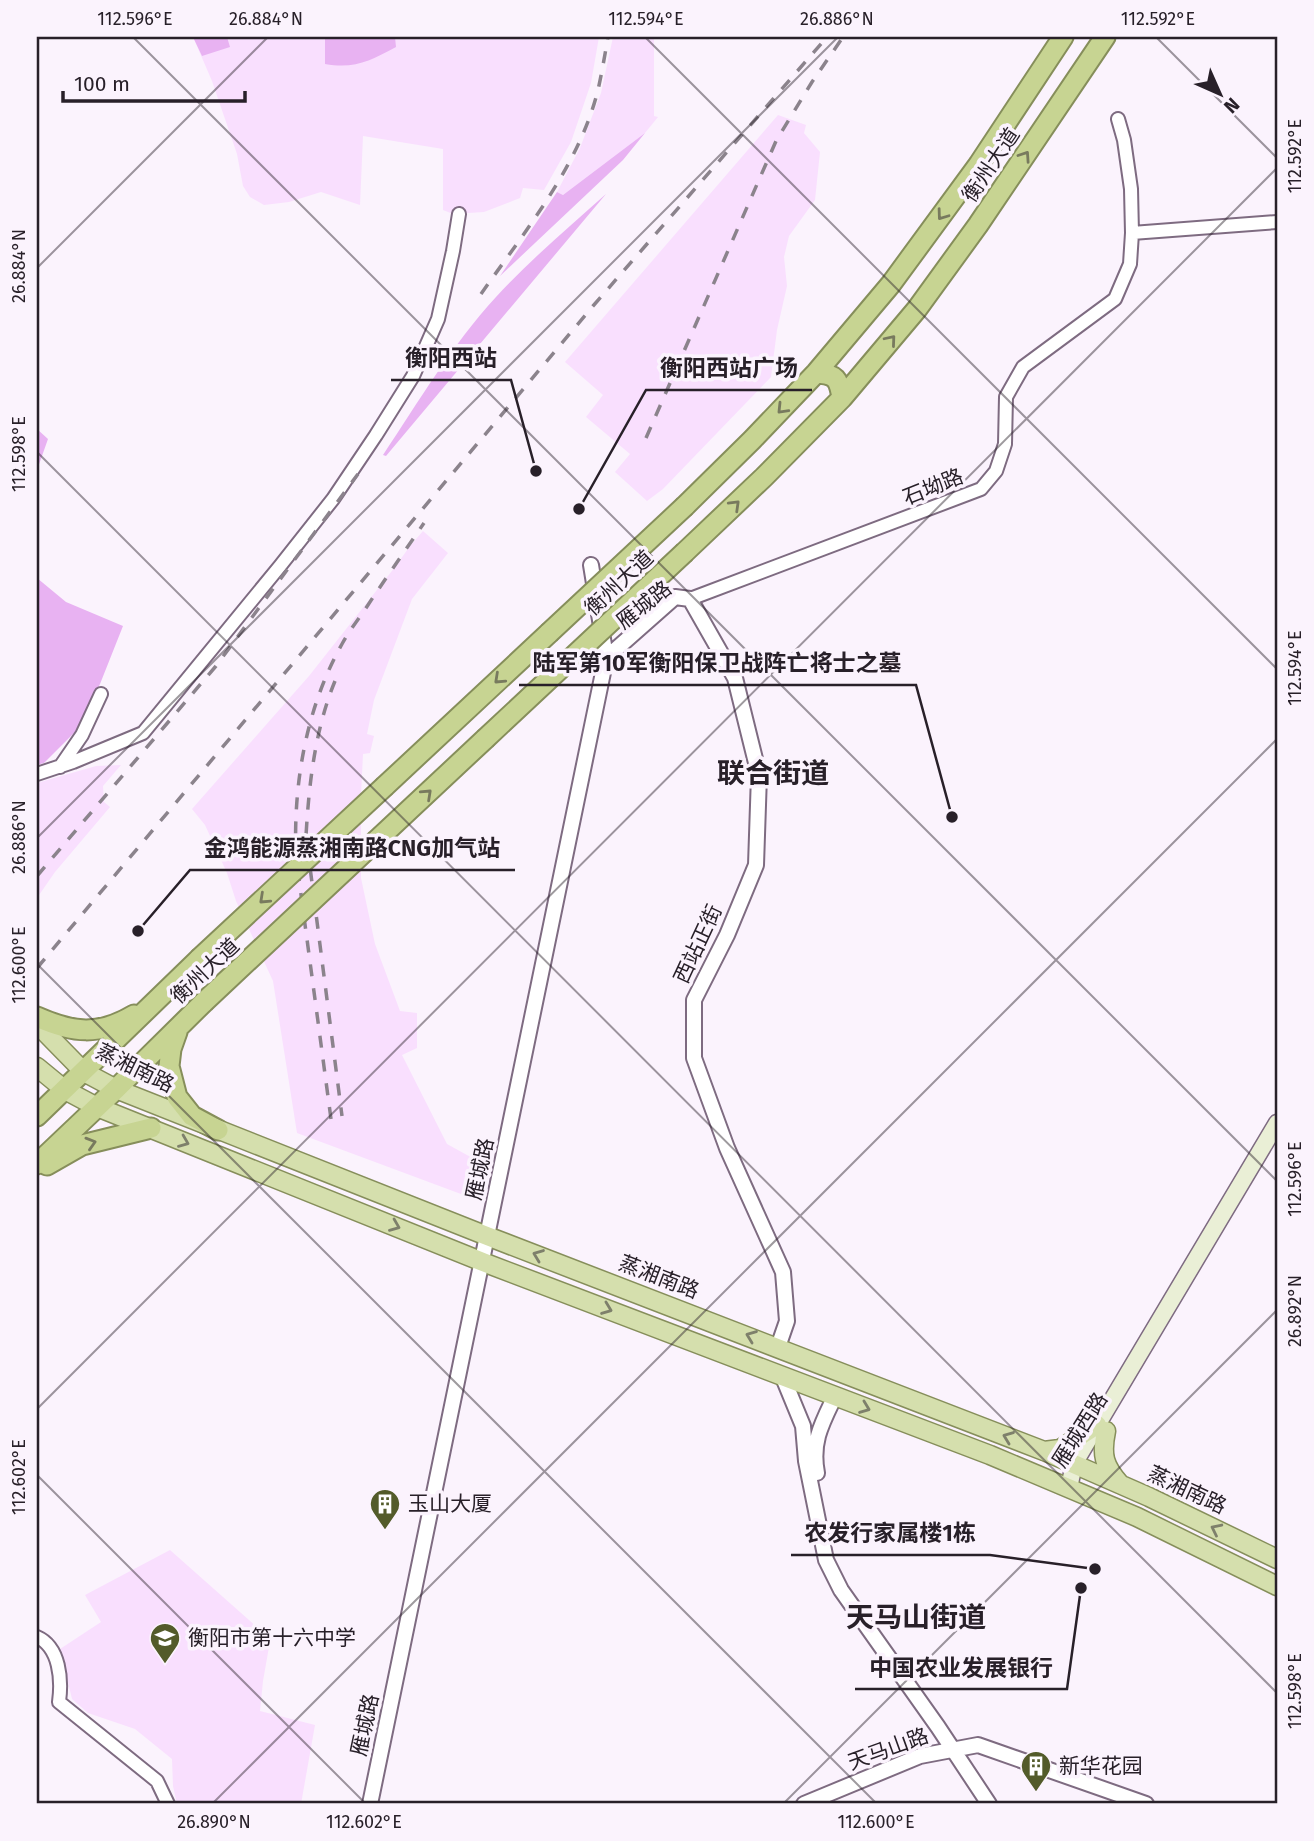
<svg xmlns="http://www.w3.org/2000/svg" width="1314" height="1841" viewBox="0 0 1314 1841" font-family="'Fira Sans','Noto Sans SC',sans-serif">
<rect width="100%" height="100%" fill="#fbf3fd"/>
<path fill="#f9dffe" d="M193 37H599L591 83 571 142 544 190 523 188 520 198 484 212 453 214 443 210V149L363 136 360 205 321 192 289 202 264 205 250 197 243 186 237 154 212 81Z
M613 37H654V116L658 117 645 133 563 195 557 192 580 148 601 93Z
M778 115 806 125 804 133 820 152 815 200 789 236 784 257 787 286 777 330 771 377 663 489 647 501 615 472 630 454 586 417 603 395 565 362Z
M423 531 448 553 412 599 374 700 367 734 374 736 370 753 363 754 361 795V878L375 944 400 1011 417 1013V1048L402 1055 447 1144 476 1160 469 1197 297 1133 273 981 236 901 227 873 205 825 192 809 309 676 395 567 410 546Z
M121 765 103 786 104 802 110 807 55 872 37 898V783L96 766Z
M170 1550 258 1628 269 1647 263 1681 260 1711 315 1725 301 1804H177L173 1786 172 1759 135 1729 88 1713 72 1699 60 1649 101 1622 85 1595Z"/>
<path fill="#e8b2f2" d="M193 37H227L230 47 202 56Z
M325 37H395L396 47C370 61 355 69 325 64Z
M645 133 623 160 500 276 557 192 563 195Z
M606 194 386 456 383 455C419 401 452 345 496 297 530 260 569 227 606 194Z
M37 429 48 439 37 470Z
M37 578 66 602 123 626 100 684 75 732 44 763 37 765Z"/>
<g fill="none" stroke-linecap="round" stroke-linejoin="round">
<g stroke="#7e6b81" stroke-width="16">
<path id="minor" d="M1132 233 1277 222
M690 599 981 489 996 471 1005 444 1006 397 1023 367 1115 299 1130 264 1132 233 1131 189 1124 140 1118 119
M60 767 82 735 101 694
M37 774 73 762 143 733 280 566 333 499 376 435 413 376 438 319 453 251 459 214
M37 1637C60 1647 62 1680 59 1702L157 1781 168 1804"/>
</g>
<g stroke="#7e6b81" stroke-width="18">
<path id="tertiary" d="M591 565 605 651 611 659
M690 599 735 678 759 775 756 865 727 935 694 1000V1058L727 1148 783 1272 787 1321 778 1347
M782 1375 803 1426 806 1461 826 1560 841 1590 938 1727 989 1804
M817 1473C811 1442 822 1423 835 1396
M370 1804 606 658 675 597 690 599
M804 1804 920 1756 978 1745 1146 1804"/>
</g>
<g stroke="#7e6b81" stroke-width="19">
<path id="secondary" d="M1069 1488 1074 1464 1277 1123"/>
</g>
<g stroke="#868e5b" stroke-width="21">
<path id="primary" d="M37 1024 84 1072 116 1089 487 1236 1044 1451 1149 1497 1277 1559
M37 1067 65 1090 97 1107 488 1264 990 1455 1137 1517 1277 1586
M1106 1431C1101 1455 1104 1466 1120 1484
M1044 1451 1060 1449 1097 1425"/>
</g>
<g stroke="#868e5b" stroke-width="23">
<path id="trunk" d="M816 373C836 374 839 379 842 398
M685 506 752 440 816 373 891 284 979 164 1063 37
M685 552 764 477 842 398 917 309 978 225 1105 37
M385 786 549 633
M377 840 485 739
M37 1017C73 1033 99 1036 134 1015
M177 1032 171 1049 169 1066 177 1097 192 1116 218 1130
M37 1116 199 959
M37 1164 116 1089 204 1002
M47 1165 82 1145 151 1128"/>
</g>
<use href="#minor" stroke="#fff" stroke-width="12"/>
<use href="#tertiary" stroke="#fff" stroke-width="14"/>
<use href="#secondary" stroke="#eaefd6" stroke-width="16"/>
<use href="#primary" stroke="#d5dfad" stroke-width="18"/>
<use href="#trunk" stroke="#c7d492" stroke-width="19"/>
<path stroke="#8b838c" stroke-width="3.5" stroke-dasharray="12 12" stroke-linecap="butt" d="M481 294C525 231 579 166 598 90 602 72 605 54 608 37
M646 438 776 141 812 82 843 37
M335 681C315 730 309 783 306 836L342 1116
M37 876 216 666 358 474
M37 968 593 306 827 37
M331 1119 296 857C293 784 306 708 342 644 349 631 358 620 366 608 385 579 405 551 424 523"/>
<g stroke="#868e5b" stroke-width="23" stroke-linecap="butt">
<path id="trunk-bridge" d="M549 633 685 506
M485 739 685 552
M199 959 385 786
M204 1002 377 840"/>
</g>
<use href="#trunk-bridge" stroke="#c7d492" stroke-width="19"/>
</g>
<defs><path id="oneway-chevron" d="M-2-3.5L2.5 0L-2 3.5" fill="none" stroke-width="1.6" stroke-linecap="round" stroke-linejoin="round" transform="scale(1.75)"/></defs>
<g stroke="#787a5e">
<use href="#oneway-chevron" transform="translate(1025 156) rotate(-56)"/>
<use href="#oneway-chevron" transform="translate(942 215) rotate(126)"/>
<use href="#oneway-chevron" transform="translate(891 340) rotate(-50)"/>
<use href="#oneway-chevron" transform="translate(782 409) rotate(134)"/>
<use href="#oneway-chevron" transform="translate(735 505) rotate(-44)"/>
<use href="#oneway-chevron" transform="translate(499 679) rotate(137)"/>
<use href="#oneway-chevron" transform="translate(427 794) rotate(-43)"/>
<use href="#oneway-chevron" transform="translate(264 899) rotate(137)"/>
<use href="#oneway-chevron" transform="translate(91 1143) rotate(-17)"/>
</g>
<g stroke="#7e806b">
<use href="#oneway-chevron" transform="translate(184 1142) rotate(22)"/>
<use href="#oneway-chevron" transform="translate(395 1226) rotate(22)"/>
<use href="#oneway-chevron" transform="translate(538 1255) rotate(-159)"/>
<use href="#oneway-chevron" transform="translate(607 1309) rotate(21)"/>
<use href="#oneway-chevron" transform="translate(751 1336) rotate(-159)"/>
<use href="#oneway-chevron" transform="translate(865 1408) rotate(21)"/>
<use href="#oneway-chevron" transform="translate(1008 1437) rotate(-159)"/>
<use href="#oneway-chevron" transform="translate(1216 1529) rotate(-154)"/>
</g>
<path fill="none" stroke="#282029" stroke-width="2" stroke-opacity="0.45" d="M133 37 1277 1181M645 37 1277 669M1156 37 1277 158M37 268 268 37M37 452 1277 1693M37 838 838 37M37 964 877 1804M37 1409 1277 168M37 1475 366 1804M212 1804 1277 739M783 1804 1277 1310"/>
<defs>
<g id="building-pin" transform="scale(1.575)"><path d="M0 17L-7.5 6A9.5 9.5 0 1 1 7.5 6Z" fill="#535b2a" stroke="#fbf3fd"/><path d="M-4-6H4V6H1V3H-1V6H-4ZM-2.5-4.3h1.7v1.8h-1.7ZM.8-4.3h1.7v1.8H.8ZM-2.5-1h1.7V.8h-1.7ZM.8-1h1.7V.8H.8Z" fill="#fff"/></g>
<g id="school-pin" transform="scale(1.575)"><path d="M0 17L-7.5 6A9.5 9.5 0 1 1 7.5 6Z" fill="#535b2a" stroke="#fbf3fd"/><path d="M0-5L7-2L0 1L-7-2ZM-4 1L0 2.5L4 1V4Q0 6-4 4Z" fill="#fff"/></g>
</defs>
<g fill-rule="evenodd">
<use href="#building-pin" x="385" y="1504"/>
<use href="#school-pin" x="165" y="1638"/>
<use href="#building-pin" x="1036" y="1766"/>
</g>
<g text-anchor="middle" dominant-baseline="central" stroke-width="7" stroke-linejoin="round" paint-order="stroke">
<g font-size="21" fill="#282029" stroke="#fbf3fd">
<text transform="translate(991 165) rotate(-56)">衡州大道</text>
<text transform="translate(933 487) rotate(-22)">石坳路</text>
<text transform="translate(619 583) rotate(-43)">衡州大道</text>
<text transform="translate(644 605) rotate(-38)">雁城路</text>
<text transform="translate(698 944) rotate(-65)">西站正街</text>
<text transform="translate(205 971) rotate(-43)">衡州大道</text>
<text transform="translate(135 1068) rotate(26)">蒸湘南路</text>
<text transform="translate(480 1169) rotate(-78)">雁城路</text>
<text transform="translate(659 1277) rotate(21)">蒸湘南路</text>
<text transform="translate(1080 1430) rotate(-58)">雁城西路</text>
<text transform="translate(1187 1490) rotate(25)">蒸湘南路</text>
<text transform="translate(365 1725) rotate(-78)">雁城路</text>
<text transform="translate(888 1749) rotate(-20)">天马山路</text>
</g>
<g font-size="21" fill="#282029" stroke="#fbf3fd" text-anchor="start">
<text x="408" y="1504">玉山大厦</text>
<text x="188" y="1638">衡阳市第十六中学</text>
<text x="1059" y="1766">新华花园</text>
</g>
<g font-size="28" font-weight="bold" fill="#282029" stroke="#fbf3fd">
<text x="773" y="773">联合街道</text>
<text x="916" y="1617">天马山街道</text>
</g>
</g>
<path fill="none" stroke="#282029" stroke-width="2.5" d="M536 471L511 380H391M579 509L646 390H812M952 817L916 685H519M138 931L190 870H515M1095 1569L990 1555H791M1081 1588L1067 1689H855"/>
<g fill="#282029" stroke="#fbf3fd" stroke-width="2.5">
<circle cx="536" cy="471" r="7"/>
<circle cx="579" cy="509" r="7"/>
<circle cx="952" cy="817" r="7"/>
<circle cx="138" cy="931" r="7"/>
<circle cx="1095" cy="1569" r="7"/>
<circle cx="1081" cy="1588" r="7"/>
</g>
<g font-size="23" text-anchor="middle" font-weight="bold" fill="#282029" stroke="#fbf3fd" stroke-width="7" stroke-linejoin="round" paint-order="stroke">
<text x="451" y="366">衡阳西站</text>
<text x="729" y="376">衡阳西站广场</text>
<text x="717" y="671">陆军第10军衡阳保卫战阵亡将士之墓</text>
<text x="352" y="856">金鸿能源蒸湘南路CNG加气站</text>
<text x="890" y="1541">农发行家属楼1栋</text>
<text x="961" y="1676">中国农业发展银行</text>
</g>
<rect width="1314" height="1841" fill="none" stroke="#fbf3fd" stroke-width="77"/>
<g transform="translate(1220 94) rotate(135)" stroke="#fbf3fd" stroke-width="5" paint-order="stroke">
<path d="M0-5L12 26L0 18L-12 26Z" fill="#282029"/>
<text y="-10" font-size="19" font-weight="bold" text-anchor="middle" fill="#282029">N</text>
</g>
<path d="M63 91v10h182v-10" fill="none" stroke="#282029" stroke-width="3.5"/>
<text x="74" y="91" font-size="21" fill="#282029" stroke="#fbf3fd" stroke-width="5" paint-order="stroke">100 m</text>
<rect x="38" y="38" width="1238" height="1764" fill="none" stroke="#282029" stroke-width="2.5"/>
<g font-size="18" text-anchor="middle" fill="#282029">
<text x="135" y="25">112.596°E</text>
<text x="266" y="25">26.884°N</text>
<text x="646" y="25">112.594°E</text>
<text x="837" y="25">26.886°N</text>
<text x="1158" y="25">112.592°E</text>
<text transform="translate(1295 156) rotate(-90)" y="6">112.592°E</text>
<text transform="translate(19 266) rotate(-90)" y="6">26.884°N</text>
<text transform="translate(19 454) rotate(-90)" y="6">112.598°E</text>
<text transform="translate(1295 668) rotate(-90)" y="6">112.594°E</text>
<text transform="translate(19 837) rotate(-90)" y="6">26.886°N</text>
<text transform="translate(19 965) rotate(-90)" y="6">112.600°E</text>
<text transform="translate(1295 1179) rotate(-90)" y="6">112.596°E</text>
<text transform="translate(1295 1311) rotate(-90)" y="6">26.892°N</text>
<text transform="translate(19 1477) rotate(-90)" y="6">112.602°E</text>
<text transform="translate(1295 1691) rotate(-90)" y="6">112.598°E</text>
<text x="214" y="1828">26.890°N</text>
<text x="364" y="1828">112.602°E</text>
<text x="876" y="1828">112.600°E</text>
</g>
</svg>
